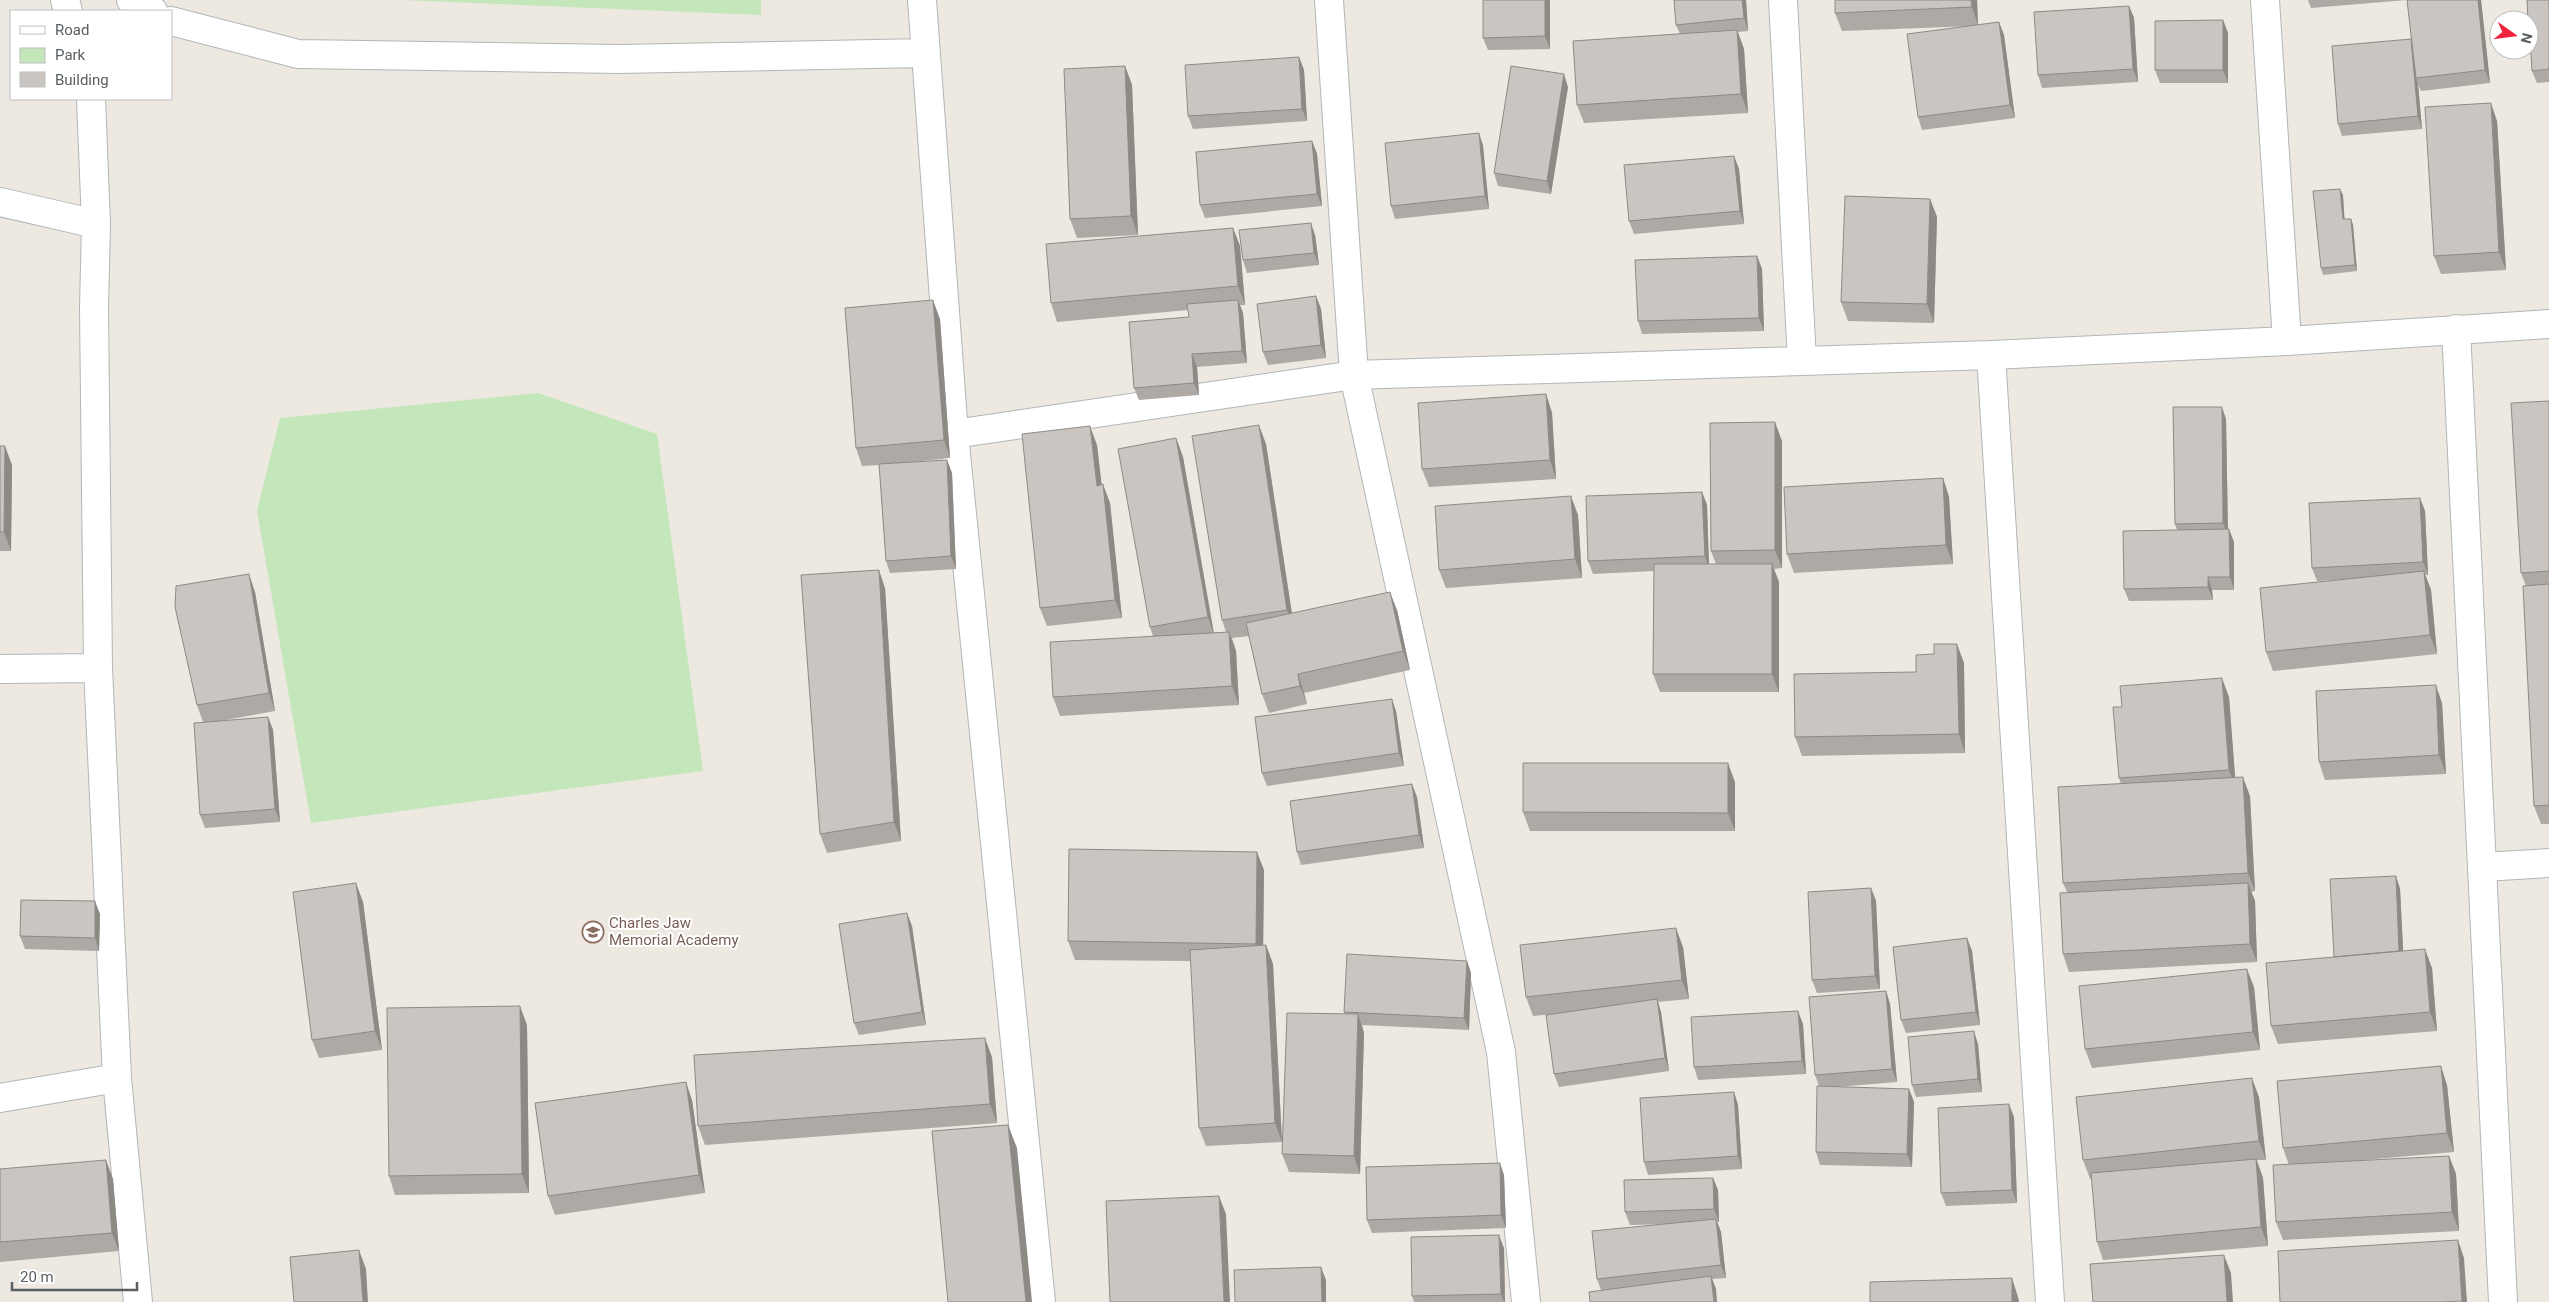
<svg xmlns="http://www.w3.org/2000/svg" width="2549" height="1302" viewBox="0 0 2549 1302" font-family="Roboto,sans-serif">
<rect width="100%" height="100%" fill="#ede8e0"/>
<path fill="#c4e6bb" d="M402 0H761V15Z
M538 393 657 434 703 771 311 823 257 511 280 418Z"/>
<g fill="none" stroke-linecap="round" stroke-linejoin="round">
<g stroke="#b2b6b9" stroke-width="30">
<path id="minor" d="M65 0 68 11
M131 0 153 11
M922 0 954 434 1041 1302
M1329 0 1354 375 1501 1052 1526 1302
M1783 0 1802 361
M2265 0 2287 341
M171 21 298 54 618 59 925 53
M91 99 96 224 94 308 98 668 117 1078 138 1302
M0 202 96 224
M2456 329 2503 1302
M1991 355 2050 1302
M954 434 1354 375 1991 355 2287 341 2549 324
M0 669 98 668
M2483 867 2549 863
M0 1098 117 1078"/>
</g>
<use href="#minor" stroke="#fff" stroke-width="28"/>
</g>
<path fill="#aea9a5" d="M1550 0V49L1488 50 1483 38Z
M1674 0H1746L1748 31 1738 32 1744 49 1748 113 1584 123 1577 105 1680 34 1676 25Z
M1835 0H1977L1978 25 1999 22 2004 35 2015 118 1922 130 1918 117 1974 26 1842 31 1835 13Z
M2308 0H2481L2490 83 2421 91 2418 84 2422 129 2342 136 2338 124 2411 39 2412 43 2407 0 2311 8Z
M2549 0V82L2537 83 2532 71Z
M2129 6 2134 18 2138 82 2042 88 2038 75Z
M2223 20 2228 33V83H2160L2155 70Z
M1299 57 1304 70 1307 121 1193 129 1188 116Z
M1125 66 1132 85 1138 235 1077 238 1070 219Z
M1568 87 1551 194 1498 186 1494 173Z
M2497 121 2506 270 2441 274 2434 256Z
M1479 133 1483 146 1489 209 1395 219 1391 206Z
M1312 141 1317 154 1322 206 1205 218 1200 205Z
M1734 156 1739 169 1744 224 1634 234 1629 221Z
M2343 195 2344 219H2351L2353 225 2357 271 2323 275 2321 268Z
M1930 199 1937 217 1934 323 1848 321 1841 302Z
M1233 228 1240 246 1245 305H1240L1243 313 1247 363 1197 367 1199 395 1139 400 1134 388 1189 317 1188 310 1057 322 1051 303Z
M1315 235 1319 265 1247 273 1243 260Z
M1757 256 1762 269 1764 331 1642 334 1638 321Z
M1316 296 1321 309 1326 358 1268 365 1263 352Z
M940 319 950 458 903 463 947 460 952 473 956 569 890 573 886 561 879 465 862 466 856 448Z
M1546 394 1552 413 1556 479 1429 487 1422 469Z
M2549 401V824H2541L2534 806 2526 586 2521 573Z
M2226 419 2228 529 2234 542V590H2212L2213 600 2129 601 2124 589 2177 530 2175 524Z
M1176 438 1183 457 1214 633 1226 632 1222 620 1266 444 1292 613 1397 610 1410 670 1304 693 1307 704 1269 713 1262 694 1249 636 1232 638 1236 651 1239 705 1060 716 1053 697 1153 636 1150 627Z
M1782 441V568L1774 569 1779 582V692H1660L1653 674 1654 571 1593 574 1588 561 1702 492 1707 505 1709 564H1716L1711 551Z
M1097 445 1101 485 1110 503 1122 618 1047 626 1040 608Z
M0 446 12 465 11 551H0Z
M1943 478 1949 497 1953 564 1794 573 1787 554Z
M2420 498 2425 511 2428 575H2425L2431 590 2437 654 2273 671 2266 652 2350 579 2317 581 2312 568Z
M1578 515 1582 578 1446 588 1439 570Z
M885 588 901 841 827 853 820 834Z
M255 592 275 711 220 721 268 717 273 730 280 822 205 828 200 815 203 722 197 705Z
M1964 663 1965 753 1802 756 1795 737 1916 672Z
M2229 697 2235 778 2250 796 2255 891 2251 892 2255 901 2257 962 2069 972 2063 954 2067 892 2063 883 2121 784 2119 778Z
M2442 703 2446 774 2325 780 2319 762Z
M1396 711 1404 766 1267 786 1262 773Z
M1735 782V831H1530L1523 812Z
M1417 797 1424 848 1301 865 1297 852Z
M1264 870 1263 945H1266L1273 964 1282 1142 1206 1146 1199 1128 1191 961 1075 960 1068 941Z
M2396 876 2400 889 2403 951 2432 968 2437 1031 2278 1044 2271 1026 2334 957Z
M1871 888 1876 901 1880 989 1817 993 1812 980Z
M363 902 382 1050 319 1058 312 1040Z
M100 914 99 951 25 949 20 936Z
M912 926 926 1025 859 1035 854 1023Z
M1967 938 1972 951 1980 1025 1906 1033 1901 1020Z
M1683 947 1689 999 1658 1002 1661 1012 1669 1071 1559 1087 1554 1074 1562 1013 1533 1016 1526 997Z
M1467 961 1471 973 1469 1030 1362 1025 1364 1033 1360 1174 1289 1172 1282 1154 1345 1014 1344 1012Z
M2254 987 2260 1050 2092 1068 2085 1049Z
M1886 991 1890 1004 1897 1082 1836 1087 1909 1089 1914 1102 1912 1167 1820 1165 1816 1152 1819 1086 1815 1075Z
M1803 1024 1806 1074 1698 1080 1694 1067Z
M527 1025 529 1193 395 1195 389 1176Z
M1978 1044 1982 1092 1916 1097 1912 1085Z
M992 1057 997 1123 705 1145 698 1126Z
M2447 1085 2454 1152 2341 1162 2449 1156 2456 1174 2459 1231 2283 1240 2276 1222 2289 1165 2283 1148Z
M1734 1092 1738 1105 1742 1169 1648 1175 1644 1162Z
M2259 1097 2266 1160H2257L2263 1178 2268 1246 2103 1260 2097 1242 2092 1179H2090L2083 1160Z
M692 1100 705 1193 555 1215 548 1196Z
M2014 1117 2017 1203 1946 1206 1941 1193Z
M0 1169 113 1179 119 1251 0 1262Z
M1504 1175 1506 1228 1372 1233 1367 1220Z
M1713 1178 1718 1190 1719 1222H1717L1721 1232 1726 1278 1712 1279 1716 1289 1601 1290 1597 1279 1669 1224 1630 1225 1625 1212Z
M1504 1248 1505 1302H1414L1412 1296Z"/>
<path fill="#8d8a86" d="M1545 0H1550V49L1545 36Z
M1742 0H1746L1748 31 1744 18Z
M1971 0H1977L1978 25 1972 7Z
M2478 0H2481L2490 83 2485 70Z
M2129 6 2134 18 2138 82 2133 69Z
M2223 20 2228 33V83L2223 70Z
M1999 22 2004 35 2015 118 2010 105Z
M1737 30 1744 49 1748 113 1741 94Z
M2411 39 2415 52 2416 78 2418 84 2422 129 2418 116Z
M1299 57 1304 70 1307 121 1302 109Z
M1125 66 1132 85 1138 235 1131 216Z
M1564 74 1568 87 1551 194 1547 181Z
M2491 103 2497 121 2506 270 2499 252Z
M1479 133 1483 146 1489 209 1485 196Z
M1312 141 1317 154 1322 206 1317 194Z
M1734 156 1739 169 1744 224 1740 211Z
M2340 189 2343 195 2345 226 2343 219Z
M1930 199 1937 217 1934 323 1927 304Z
M2351 219 2353 225 2357 271 2355 265Z
M1311 223 1315 235 1319 265 1314 253Z
M1233 228 1240 246 1245 305 1238 286Z
M1757 256 1762 269 1764 331 1759 318Z
M1316 296 1321 309 1326 358 1321 345Z
M933 300 940 319 950 458 944 440Z
M1238 300 1243 313 1247 363 1242 351Z
M1192 354 1197 367 1199 395 1194 383Z
M1546 394 1552 413 1556 479 1550 460Z
M2222 407 2226 419 2228 536 2223 523Z
M1775 422 1782 441V568L1775 550Z
M1259 425 1266 444 1294 628 1287 610Z
M1090 426 1097 445 1104 504 1097 486Z
M1176 438 1183 457 1214 635 1208 617Z
M5 446 12 465 11 551 4 532Z
M947 460 952 473 956 569 951 556Z
M1943 478 1949 497 1953 564 1946 545Z
M1103 484 1110 503 1122 618 1115 600Z
M1702 492 1707 505 1709 569 1705 556Z
M1571 496 1578 515 1582 578 1575 559Z
M2420 498 2425 511 2428 575 2423 562Z
M2229 529 2234 542V590L2230 577Z
M1772 564 1779 582V692L1772 674Z
M879 570 885 588 901 841 894 822Z
M2424 571 2431 590 2437 654 2430 635Z
M249 574 255 592 275 711 269 693Z
M2208 577 2212 590 2213 600 2208 587Z
M1390 592 1397 610 1410 670 1403 651Z
M1229 632 1236 651 1239 705 1232 686Z
M1957 644 1964 663 1965 753 1959 734Z
M1298 674 1304 693 1307 704 1300 686Z
M2222 678 2229 697 2236 788 2229 770Z
M2436 685 2442 703 2446 774 2439 755Z
M1392 699 1396 711 1404 766 1399 753Z
M268 717 273 730 280 822 275 809Z
M1728 763 1735 782V831L1728 813Z
M2243 777 2250 796 2255 891 2248 873Z
M1412 784 1417 797 1424 848 1419 835Z
M1257 852 1264 870 1263 962 1256 944Z
M2396 876 2400 889 2404 967 2399 954Z
M356 883 363 902 382 1050 375 1031Z
M2248 883 2255 901 2257 962 2250 944Z
M1871 888 1876 901 1880 989 1875 976Z
M95 901 100 914 99 951 95 938Z
M907 913 912 926 926 1025 922 1012Z
M1676 928 1683 947 1689 999 1682 980Z
M1967 938 1972 951 1980 1025 1976 1012Z
M1266 945 1273 964 1282 1142 1275 1123Z
M2425 949 2432 968 2437 1031 2430 1012Z
M1467 961 1471 973 1469 1030 1464 1018Z
M2247 969 2254 987 2260 1050 2253 1032Z
M1886 991 1890 1004 1897 1082 1892 1069Z
M1657 999 1661 1012 1669 1071 1665 1058Z
M520 1006 527 1025 529 1193 522 1174Z
M1798 1011 1803 1024 1806 1074 1802 1061Z
M1358 1014 1364 1033 1360 1174 1354 1156Z
M1974 1031 1978 1044 1982 1092 1978 1079Z
M985 1038 992 1057 997 1123 990 1104Z
M2441 1066 2447 1085 2454 1152 2447 1133Z
M2252 1078 2259 1097 2266 1160 2259 1141Z
M686 1082 692 1100 705 1193 699 1175Z
M1909 1089 1914 1102 1912 1167 1907 1154Z
M1734 1092 1738 1105 1742 1169 1738 1156Z
M2009 1104 2014 1117 2017 1203 2012 1190Z
M1008 1125 1017 1148 1032 1302H1026Z
M2449 1156 2456 1174 2459 1231 2452 1212Z
M2256 1159 2263 1178 2268 1246 2261 1227Z
M106 1160 113 1179 119 1251 112 1233Z
M1500 1163 1504 1175 1506 1228 1501 1215Z
M1713 1178 1718 1190 1719 1222 1714 1209Z
M1219 1196 1226 1214 1230 1302H1224Z
M1716 1219 1721 1232 1726 1278 1721 1265Z
M1499 1235 1504 1248 1505 1302H1504L1501 1294Z
M2458 1240 2464 1258 2467 1302H2462V1301Z
M359 1250 366 1269 368 1302H363Z
M2224 1255 2231 1273 2233 1302H2227Z
M1321 1267 1326 1280V1302H1322Z
M1711 1276 1716 1289 1717 1302H1714Z
M2012 1278 2018 1297 2019 1302H2012Z"/>
<path fill="#cac5c0" stroke="#8d8a86" d="M1483 0H1545V36L1483 38Z
M1674 0H1742L1744 18 1676 25Z
M1835 0H1971L1972 7 1835 13Z
M2407 0H2478L2485 70 2416 78Z
M2527 0H2549V69L2532 71 2529 20H2528Z
M2129 6 2133 69 2038 75 2034 12Z
M2223 20V70H2155V21Z
M1999 22 2010 105 1918 117 1907 34Z
M1737 30 1741 94 1577 105 1573 41Z
M2411 39 2418 116 2338 124 2332 46Z
M1299 57 1302 109 1188 116 1185 65Z
M1125 66 1131 216 1070 219 1064 69Z
M1511 66 1564 74 1547 181 1494 173Z
M2491 103 2499 252 2434 256 2425 107Z
M1479 133 1485 196 1391 206 1385 143Z
M1312 141 1317 194 1200 205 1196 152Z
M1734 156 1740 211 1629 221 1624 165Z
M2340 189 2343 219H2351L2355 265 2321 268 2313 191Z
M1845 196 1930 199 1927 304 1841 302Z
M1311 223 1314 253 1243 260 1239 230Z
M1233 228 1238 286 1051 303 1046 244Z
M1757 256 1759 318 1638 321 1635 260Z
M1316 296 1321 345 1263 352 1257 304Z
M933 300 944 440 856 448 845 308Z
M1238 300 1242 351 1192 354 1194 383 1134 388 1129 322 1189 317 1187 304Z
M1546 394 1550 460 1422 469 1418 403Z
M2549 401V571L2521 573 2511 403Z
M2173 407H2222L2223 523 2175 524Z
M1775 422V550L1711 551 1710 423Z
M1259 425 1287 610 1222 620 1192 436Z
M1090 426 1097 486 1103 484 1115 600 1040 608 1022 434Z
M1176 438 1208 617 1150 627 1118 449Z
M0 446H5L4 532H0Z
M947 460 951 556 886 561 879 464Z
M1943 478 1946 545 1787 554 1784 487Z
M1702 492 1705 556 1588 561 1586 496Z
M1571 496 1575 559 1439 570 1435 506Z
M2420 498 2423 562 2312 568 2309 503Z
M2229 529 2230 577H2208V587L2124 589 2123 531Z
M1654 564H1772V674H1653Z
M879 570 894 822 820 834 801 575Z
M2424 571 2430 635 2266 652 2260 588Z
M249 574 269 693 197 705 175 607 176 586Z
M2549 584V805L2534 806 2523 586Z
M1390 592 1403 651 1298 674 1300 686 1262 694 1246 623Z
M1229 632 1232 686 1053 697 1050 642Z
M1934 644H1957L1959 734 1795 737 1794 674 1916 672V655L1934 654Z
M2222 678 2229 770 2119 778 2113 707H2122L2120 686Z
M2436 685 2439 755 2319 762 2316 691Z
M1392 699 1399 753 1262 773 1255 717Z
M268 717 275 809 200 815 194 723Z
M1523 763H1728V813L1523 812Z
M2243 777 2248 873 2063 883 2058 787Z
M1412 784 1419 835 1297 852 1290 801Z
M1069 849 1257 852 1256 944 1068 941Z
M2396 876 2399 951 2334 957 2330 879Z
M356 883 375 1031 312 1040 293 892Z
M2248 883 2250 944 2063 954 2060 893Z
M1871 888 1875 976 1812 980 1808 892Z
M21 900 95 901V938L20 936Z
M907 913 922 1012 854 1023 839 924Z
M1676 928 1682 980 1526 997 1520 945Z
M1967 938 1976 1012 1901 1020 1893 947Z
M1266 945 1275 1123 1199 1128 1190 950Z
M2425 949 2430 1012 2271 1026 2266 963Z
M1347 954 1467 961 1464 1018 1344 1012Z
M2247 969 2253 1032 2085 1049 2079 986Z
M1886 991 1892 1069 1815 1075 1809 997Z
M1657 999 1665 1058 1554 1074 1546 1015Z
M520 1006 522 1174 389 1176 387 1008Z
M1798 1011 1802 1061 1694 1067 1691 1017Z
M1287 1013 1358 1014 1354 1156 1282 1154Z
M1974 1031 1978 1079 1912 1085 1908 1037Z
M985 1038 990 1104 698 1126 694 1055Z
M2441 1066 2447 1133 2283 1148 2277 1081Z
M2252 1078 2259 1141 2083 1160 2076 1097Z
M686 1082 699 1175 548 1196 535 1103Z
M1817 1086 1909 1089 1907 1154 1816 1152Z
M1734 1092 1738 1156 1644 1162 1640 1098Z
M2009 1104 2012 1190 1941 1193 1938 1108Z
M1008 1125 1026 1302H948L932 1131Z
M2449 1156 2452 1212 2276 1222 2273 1165Z
M2256 1159 2261 1227 2097 1242 2091 1173Z
M106 1160 112 1233 0 1242V1169Z
M1500 1163 1501 1215 1367 1220 1366 1167Z
M1713 1178 1714 1209 1625 1212 1624 1180Z
M1219 1196 1224 1302H1110L1106 1201Z
M1716 1219 1721 1265 1597 1279 1592 1231Z
M1499 1235 1501 1294 1412 1296 1411 1237Z
M2458 1240 2462 1301 2440 1302H2280L2278 1251Z
M359 1250 363 1302H294L290 1257Z
M2224 1255 2227 1302H2093L2090 1264Z
M1321 1267 1322 1302H1235L1234 1270Z
M1711 1276 1714 1302H1590L1589 1292Z
M2012 1278V1302H1870V1282Z"/>
<defs>
<g id="school-ring" transform="scale(1.125)"><circle r="9.5" fill="#fff" stroke="#8d6e63" stroke-width="1.5"/><path d="M0-5L7-2L0 1L-7-2ZM-4 1L0 2.5L4 1V4Q0 6-4 4Z" fill="#8d6e63"/></g>
</defs>
<g fill-rule="evenodd">
<use href="#school-ring" x="593" y="932"/>
</g>
<g text-anchor="middle" dominant-baseline="central" stroke-width="4" stroke-linejoin="round" paint-order="stroke">
<g font-size="15" fill="#785e54" stroke="#fff" text-anchor="start">
<text x="609" y="923">Charles Jaw<tspan x="609" dy="17">Memorial Academy</tspan></text>
</g>
</g>
<rect x="10" y="10" width="162" height="90" fill="#ffffff" stroke="#bdbfc0"/>
<rect x="20" y="26" width="25" height="8" fill="#ffffff" stroke="#bdbfc0"/>
<text x="55" y="35" font-size="15" fill="#595f62">Road</text>
<rect x="20" y="48" width="25" height="15" fill="#c4e6bb" stroke="#bdbfc0"/>
<text x="55" y="60" font-size="15" fill="#595f62">Park</text>
<rect x="20" y="72" width="25" height="15" fill="#cac5c0" stroke="#bdbfc0"/>
<text x="55" y="85" font-size="15" fill="#595f62">Building</text>
<g transform="translate(2514 35) rotate(104)"><circle r="24" fill="#ffffff" stroke="#bdbfc0"/>
<path d="M0-4L9 19L0 12L-9 19Z" fill="#f1233d"/>
<text y="-8" font-size="14" font-weight="bold" text-anchor="middle" fill="#595f62">N</text>
</g>
<path d="M12 1282v8h125v-8" fill="none" stroke="#595f62" stroke-width="2.5"/>
<text x="20" y="1282" font-size="15" fill="#595f62" stroke="#ffffff" stroke-width="4" paint-order="stroke">20 m</text>
</svg>
